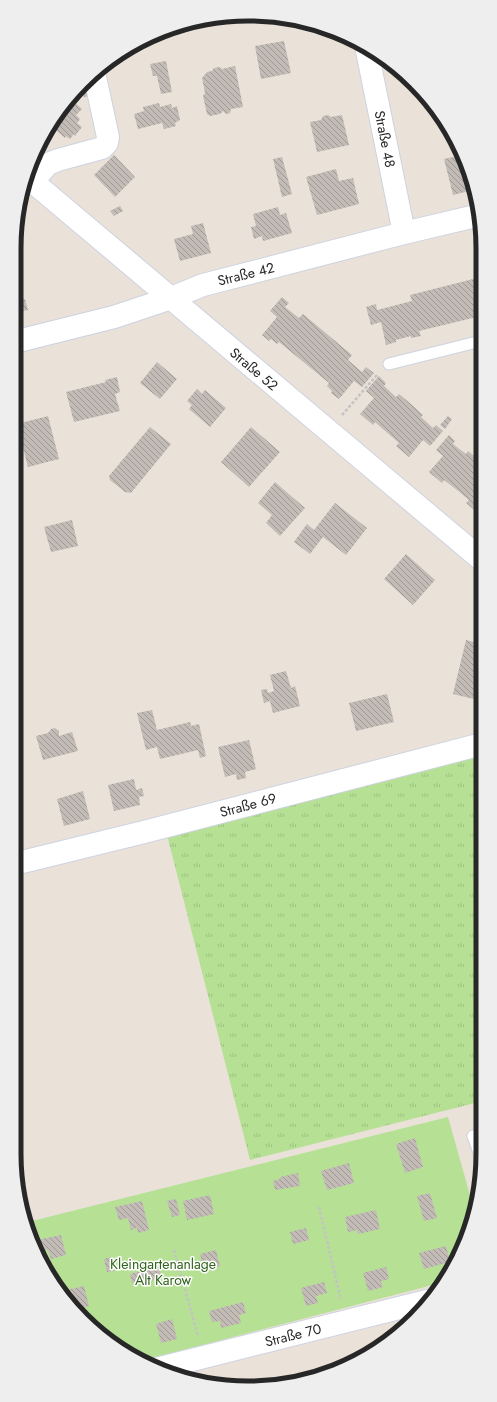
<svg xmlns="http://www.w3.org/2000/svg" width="497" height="1402" viewBox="0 0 497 1402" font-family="Jost,sans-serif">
<defs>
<pattern id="grass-tufts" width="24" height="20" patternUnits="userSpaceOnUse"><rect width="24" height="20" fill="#b6e195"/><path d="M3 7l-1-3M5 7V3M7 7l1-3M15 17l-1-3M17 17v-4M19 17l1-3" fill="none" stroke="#9cc180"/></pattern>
<pattern id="building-back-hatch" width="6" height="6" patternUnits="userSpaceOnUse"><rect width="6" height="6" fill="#c2bbb6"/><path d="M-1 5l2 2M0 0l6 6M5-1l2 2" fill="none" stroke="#9e9894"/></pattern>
</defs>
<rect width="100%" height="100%" fill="#eae1d9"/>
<path fill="url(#grass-tufts)" d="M482 756 483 1101 250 1160 167 835Z"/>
<path fill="#b6e195" d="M448 1117 475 1213 444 1282 141 1361 72 1308 32 1243 28 1222Z"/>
<path fill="url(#building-back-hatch)" d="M284 41 291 73 261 79 255 46Z
M166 61 172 92 161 94 157 76H153L150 64Z
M235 66 243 107 231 109 230 113 226 114 223 111 220 114 210 116 207 114 203 96 205 93 202 78 207 72 212 71 214 68 220 67 222 69Z
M86 85 89 96 84 97 82 89Z
M74 96 77 98 74 102 82 109 76 115 80 119 77 123 82 127 75 136 74 134 70 139 66 136 65 138 52 127 62 106Z
M159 103 160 107 171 104 172 108 177 106 180 120 175 123 176 126 164 129 162 123 138 129 134 114 144 111 143 107Z
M328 115 331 117 342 115 349 145 317 152 310 122 321 120 323 116Z
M114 155 135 177 115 197 94 175Z
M462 155 473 190 453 195 444 159Z
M282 157 292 194 282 197 273 159Z
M336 169 339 181 353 178 359 204 317 215 306 177Z
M120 206 123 211 114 216 110 211Z
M278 207 280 215 286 213 292 233 263 241 262 236 254 239 251 227 256 226 253 214Z
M203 223 211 253 180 261 174 239 193 234 191 226Z
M481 277V316L419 331 421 336 411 338V336L396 340V342L386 345 381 322 371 325 366 307 376 304 377 310 412 301 410 295Z
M282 297 289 303 285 307 299 318 303 314 352 355 348 360 362 372 366 367 374 373 362 387 354 381 339 399 331 393 332 391 327 386 329 383 279 342 277 344 271 339 269 341 262 335 277 317 270 311Z
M25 299 28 310 14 313V302Z
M157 362 177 379 160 399 140 383Z
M379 376 386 383 384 386 396 397 399 394 411 404 423 415 421 417 433 428 436 425 443 431 430 446 423 440 409 457 396 446 399 443 375 422 373 425 360 414 374 398 366 391Z
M117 377 120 392 115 394 120 411 74 422 66 392 106 382 105 380Z
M197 389 202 394 205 390 226 408 210 427 189 409 192 405 187 401Z
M48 416 59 459 28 467 17 424Z
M448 416 452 419 445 429 440 425Z
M150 427 171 444 131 493 125 492 110 480 109 476Z
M251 427 280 452 249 487 221 462Z
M449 435 455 441 453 444 466 454 468 451 481 462 482 511 479 514 466 503 469 500 457 490 444 480 442 483 429 472 443 456 436 450Z
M275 482 305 508 280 536 266 523 272 515 258 503Z
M335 503 367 528 346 555 323 537 310 554 294 542 307 524 314 530Z
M72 520 78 546 51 552 44 527Z
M406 554 435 580 413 605 384 579Z
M466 640 482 644V701L453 694Z
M286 671 291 688 295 686 300 706 273 713 270 701 264 703 261 690 267 689 268 693 274 691 270 675Z
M387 694 394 722 356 731 349 703Z
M152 710 157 730 190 722 191 726 199 724 206 756 200 758 198 750 160 759 157 747 146 750 137 713Z
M55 728 59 731V736L72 732 78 751 43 760 36 736 48 733 51 729Z
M249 740 256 769 245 772 246 778 237 780 236 774 225 777 218 747Z
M134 779 136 790 142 788 144 796 139 797 140 805 114 811 108 785Z
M83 791 90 819 64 826 57 799Z
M415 1138 423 1167 405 1173 396 1144Z
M349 1163 354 1183 327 1190 321 1171Z
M298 1173 300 1186 275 1190 273 1181 280 1179V1177Z
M430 1193 437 1218 424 1221 417 1196Z
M210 1195 214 1214 187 1220 183 1201Z
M176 1199 180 1215 172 1217 167 1201Z
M142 1201 149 1230 138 1233 137 1228 131 1230 128 1218 119 1220 115 1207Z
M376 1210 380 1229 358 1234 357 1230 348 1232 345 1217Z
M306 1228 309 1240 293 1244 290 1232Z
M61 1235 66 1255 51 1259 48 1250 40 1252 37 1240Z
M446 1246 450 1262 424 1269 419 1253Z
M216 1250 220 1266 213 1269 212 1264 203 1266 200 1254Z
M111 1257 115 1271 107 1272 104 1259Z
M159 1266 162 1278 142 1283 141 1280 132 1283 130 1274Z
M386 1267 389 1279 381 1281 383 1287 368 1291 363 1273Z
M324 1282 327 1293 316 1296 318 1303 306 1306 301 1288Z
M84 1286 89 1306 74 1309 62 1291Z
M243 1302 246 1313 239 1315 241 1323 221 1328 220 1321 212 1322 209 1311Z
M172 1319 177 1339 161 1343 156 1324Z"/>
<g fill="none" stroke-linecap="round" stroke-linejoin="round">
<g stroke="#ced3e1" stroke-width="13">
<path id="service" d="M389 364 481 341
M473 1136 482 1161"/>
</g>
<g stroke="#ced3e1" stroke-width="24">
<path id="minor" d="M366 46 404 233
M27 177 482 560
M33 181 48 164 58 160 102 148 107 143 108 137 95 77
M14 342 114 317 171 298 203 285 404 233 480 215
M14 864 144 832 482 744
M160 1368 427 1301"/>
</g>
<path stroke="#c3c3c3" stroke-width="2.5" stroke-dasharray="3 2" stroke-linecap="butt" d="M342 415 377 375
M478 1120 483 1114
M319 1207 341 1300
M174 1250 198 1336"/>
<use href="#service" stroke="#fff" stroke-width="11"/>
<use href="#minor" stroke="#fff" stroke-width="22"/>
</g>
<g text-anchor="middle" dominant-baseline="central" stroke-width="3" stroke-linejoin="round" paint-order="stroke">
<g font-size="14" fill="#272727" stroke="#fff">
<text transform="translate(385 139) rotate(79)">Straße 48</text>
<text transform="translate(246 274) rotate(-14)">Straße 42</text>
<text transform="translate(254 369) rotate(40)">Straße 52</text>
<text transform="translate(248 805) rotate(-15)">Straße 69</text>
<text transform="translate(293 1335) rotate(-14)">Straße 70</text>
</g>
<g font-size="14" fill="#2f621a" stroke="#fff">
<text x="163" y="1264">Kleingartenanlage<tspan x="163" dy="16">Alt Karow</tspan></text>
</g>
</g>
<path d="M0 0H497V1402H0ZM248 21H249A227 227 0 0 1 476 248V1154A227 227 0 0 1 249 1381H248A227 227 0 0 1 21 1154V248A227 227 0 0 1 248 21Z" fill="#eee" fill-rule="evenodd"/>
<path fill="none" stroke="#272727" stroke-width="5" d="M248 21H249A227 227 0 0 1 476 248V1154A227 227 0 0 1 249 1381H248A227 227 0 0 1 21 1154V248A227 227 0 0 1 248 21Z"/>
</svg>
